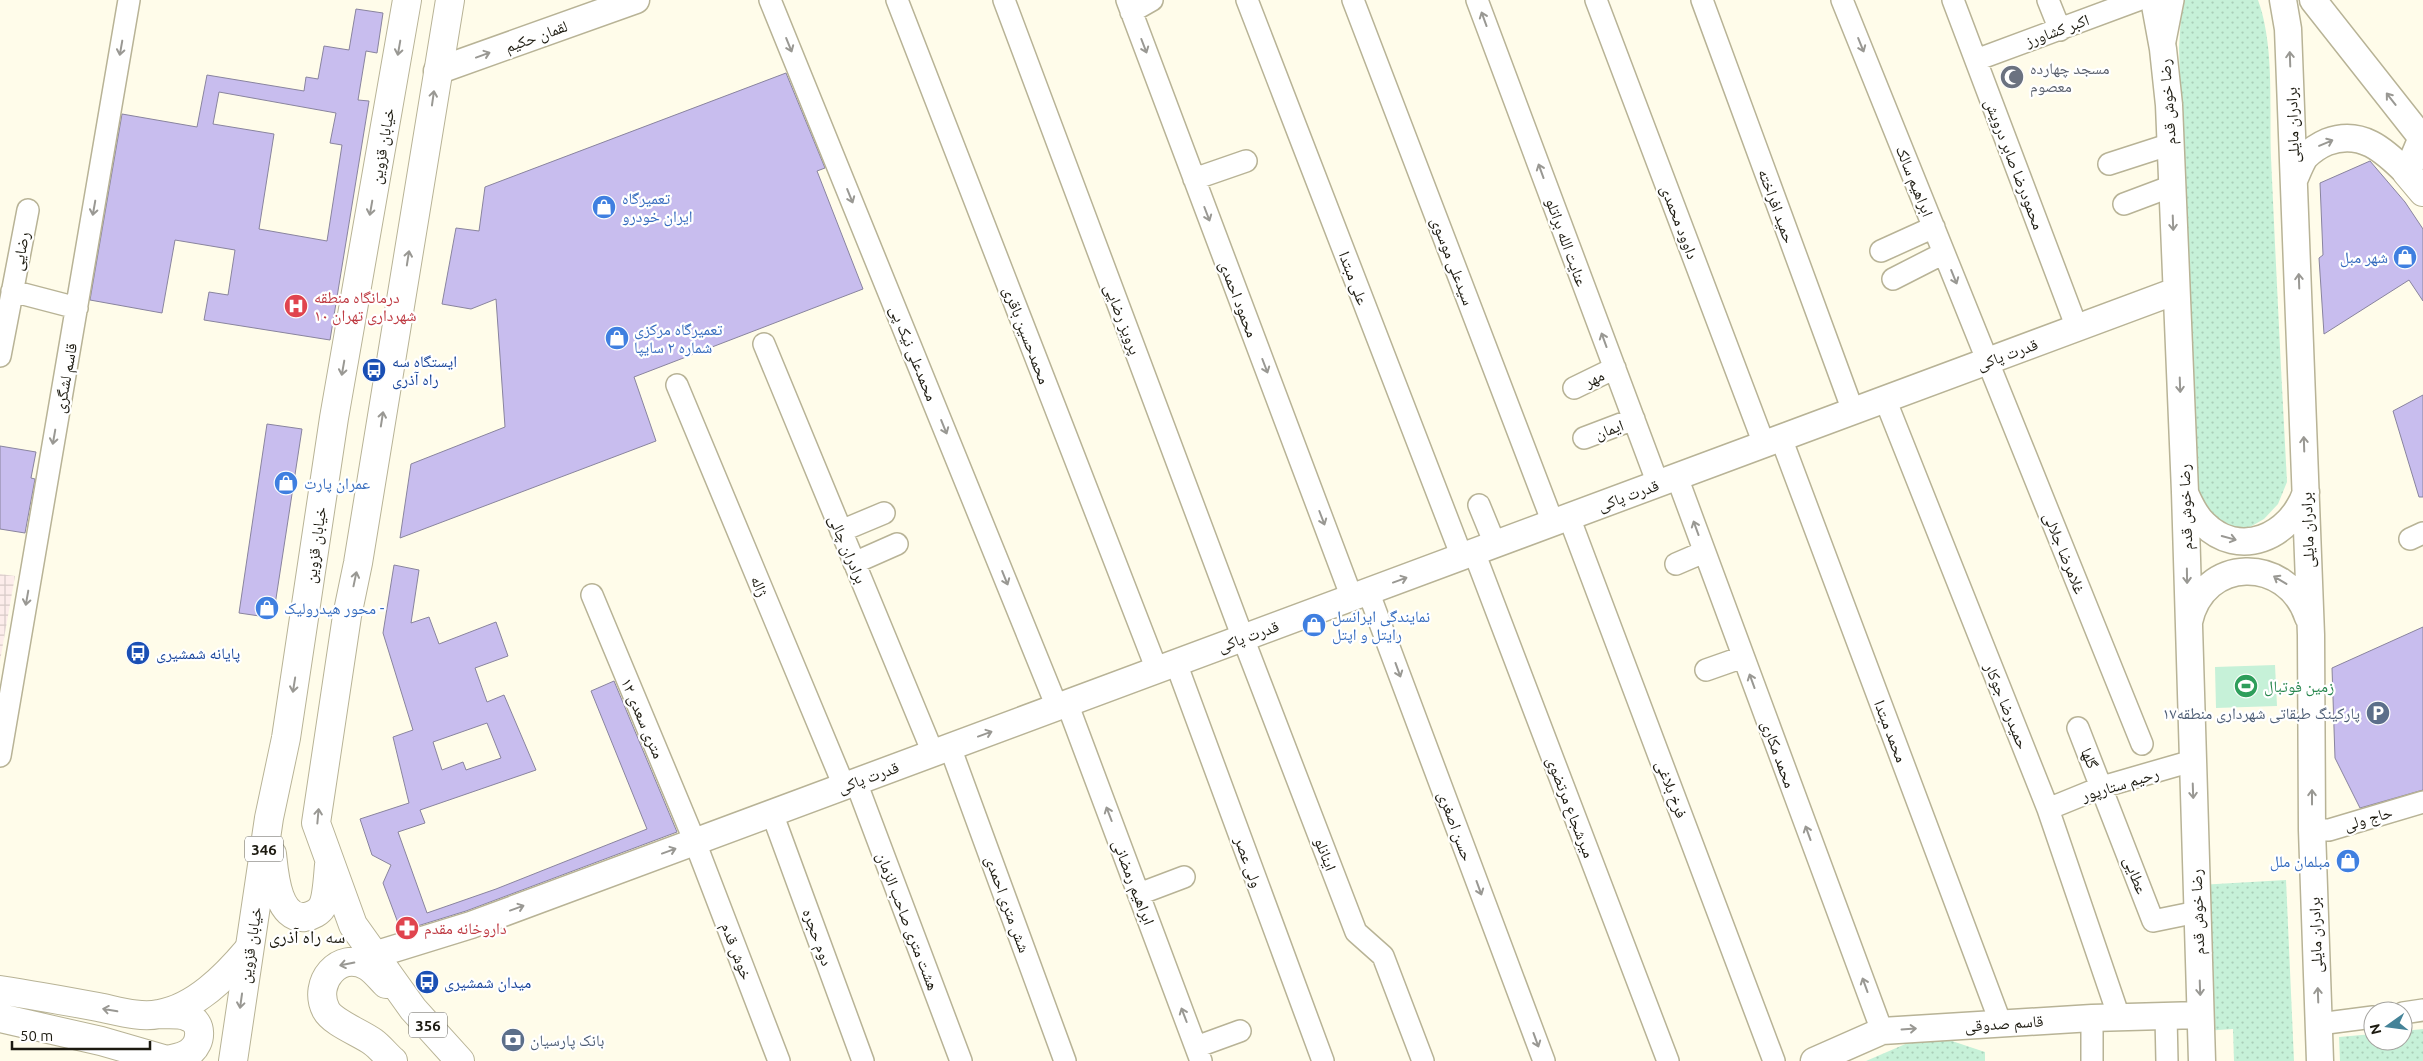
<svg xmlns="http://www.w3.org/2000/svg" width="2423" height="1061" viewBox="0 0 2423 1061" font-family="Ubuntu,'Noto Naskh Arabic',sans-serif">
<defs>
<pattern id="industrial-grid" width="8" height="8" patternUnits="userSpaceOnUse" patternTransform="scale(1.25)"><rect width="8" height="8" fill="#fdedeb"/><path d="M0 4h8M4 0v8" fill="none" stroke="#d8cbc8"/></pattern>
<pattern id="park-dots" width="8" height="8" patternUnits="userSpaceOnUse" patternTransform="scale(1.25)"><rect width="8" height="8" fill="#c6f1d8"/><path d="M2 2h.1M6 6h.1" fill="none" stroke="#aaceb8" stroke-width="1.8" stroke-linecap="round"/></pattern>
</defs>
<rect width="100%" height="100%" fill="#fffcea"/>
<path fill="url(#industrial-grid)" d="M0 574 15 576 0 661Z"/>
<path fill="#c6f1d8" d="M2275 665 2277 706 2216 708 2215 667Z"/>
<path fill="url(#park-dots)" d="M2182 0H2258C2275 47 2269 108 2271 158 2276 266 2281 374 2287 482L2278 504 2264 519 2250 527 2240 528 2228 527 2205 514 2193 478 2179 48Z
M2286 880 2294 1061H2234L2233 1029 2204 1031 2199 885Z
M2423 1029V1061H2340L2339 1037 2373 1034V1041H2403V1031Z
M1917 1039H1946L1985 1052V1061H1866Z"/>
<path fill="#c8bdee" stroke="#89849e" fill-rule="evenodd" d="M356 9 383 13 377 53 366 51 358 100 369 101 330 340 204 320 209 292 228 295 235 250 175 240 162 313 90 300 122 114 197 127 207 75 304 91 306 77 318 79 324 46 349 50ZM219 92 336 113 330 143 342 145 327 241 259 229 274 134 213 124Z
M786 73 825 168 817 171 863 289 634 377 656 441 400 538 411 464 505 427 496 299 471 309 442 304 456 228 479 231 485 187Z
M2370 161 2405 202 2423 229V301L2409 280 2324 334 2319 258 2323 255 2320 183Z
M2423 395V497H2419L2393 411Z
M267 424 302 429 273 618 239 613Z
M0 446 36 452 31 478 35 479 25 533 0 529Z
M394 565 419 570 411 623 429 617 439 644 496 622 508 656 475 668 487 702 504 695 536 770 420 810 425 823 398 832 427 913 496 889 647 829 591 691 614 681 677 832 466 911 401 931 383 883 391 865 372 855 360 819 409 803 393 737 413 730 383 633ZM487 723 501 758 466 770 463 762 442 770 433 742Z
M2423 627V790L2360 808 2335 758 2332 668Z"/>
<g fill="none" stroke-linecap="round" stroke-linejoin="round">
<g stroke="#b8b396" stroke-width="24">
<path id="minor" d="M770 0 1057 707
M897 0 1157 670
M1004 0 1243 638 1356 932 1383 956 1423 1061
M1127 0 1352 598
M1247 0 1462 557
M1353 0 1553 523
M1477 0 1658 484
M1596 0 1764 444
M1702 0 1853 411
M1842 0 2142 744
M1953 0 2077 328
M2048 0 2060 30
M1131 12 1152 0
M2165 41 2173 0
M1976 60 2138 0
M2109 164 2171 144
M1194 179 1246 161
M2124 204 2172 186
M1881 251 1934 227
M1893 279 1944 253
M12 291 77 308
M764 344 933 753
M0 356 28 210
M677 385 844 786
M1574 388 1615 368
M1885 399 2048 809 2119 1017
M1584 438 1634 419
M1781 438 2001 1024
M1677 477 1882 1031
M1479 505 1495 544
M1569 517 1774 1061
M841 531 884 513
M2410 539 2423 533
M1474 552 1668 1061
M854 563 897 544
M1676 564 1704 552
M1368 591 1544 1061
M592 595 695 842 779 1061
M1176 663 1323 1061
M1706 670 1743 657
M1067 703 1201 1061
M2078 728 2153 921 2197 912
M950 747 1065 1061
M0 756 129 0
M856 782 961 1061
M2048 809 2102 787 2192 761
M772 813 863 1061
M2312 830H2329L2423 802
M1139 894 1184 877
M2403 1013 2423 1010
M2166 1016 2167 1061
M2092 1018V1061
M2319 1024 2373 1017
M1196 1047 1240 1031"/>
</g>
<g stroke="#b8b396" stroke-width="29">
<path id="tertiary" d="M2154 0 2163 49 2169 105 2185 492 2202 1061
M2283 0 2288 29 2311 635 2312 830 2320 1061
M2313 0 2421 137
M437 71 636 0
M2295 178C2298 171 2301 163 2305 157 2311 151 2320 145 2327 142 2361 129 2384 150 2407 173L2423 135
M2185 493C2190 504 2194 514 2203 523 2239 560 2291 537 2306 492
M2189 622C2203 556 2287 555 2308 617
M374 955 471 925 2176 291
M1814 1061 1882 1031 2092 1018 2200 1015"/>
</g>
<g stroke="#b8b396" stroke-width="30">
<path id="secondary" d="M2407 173 2423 192
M0 990C33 995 66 1001 98 1007 118 1011 140 1018 159 1014 195 1008 226 976 248 950
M160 1014C169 1015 180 1013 188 1017 203 1022 202 1043 190 1052 184 1057 175 1058 168 1060
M0 1018 101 1041 170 1061"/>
</g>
<g stroke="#b8b396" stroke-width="30">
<path id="primary" d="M450 0 358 563 347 616 316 823 353 925 413 1009 460 1061
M272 854C274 872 277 920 305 917 312 916 319 912 322 907 327 899 328 875 329 865
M386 984C380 978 374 970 367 966 339 950 312 983 326 1010 333 1023 361 1033 373 1042 380 1047 386 1055 393 1061
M233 1061 269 818 286 738 334 418 407 0"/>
</g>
<use href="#minor" stroke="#fff" stroke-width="21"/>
<use href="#tertiary" stroke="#fff" stroke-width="26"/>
<use href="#secondary" stroke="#fff" stroke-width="28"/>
<use href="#primary" stroke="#fff" stroke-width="28"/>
</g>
<defs><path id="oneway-shaft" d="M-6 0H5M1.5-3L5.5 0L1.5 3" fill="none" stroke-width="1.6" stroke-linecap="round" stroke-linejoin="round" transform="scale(1.25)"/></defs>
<g stroke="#999893">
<use href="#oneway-shaft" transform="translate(1484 19) rotate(-110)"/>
<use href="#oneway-shaft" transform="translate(789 45) rotate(68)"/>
<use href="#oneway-shaft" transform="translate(1861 45) rotate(68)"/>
<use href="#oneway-shaft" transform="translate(1144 46) rotate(69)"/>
<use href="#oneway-shaft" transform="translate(121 48) rotate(100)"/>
<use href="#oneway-shaft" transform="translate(399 48) rotate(100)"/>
<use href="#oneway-shaft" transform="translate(483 55) rotate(-20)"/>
<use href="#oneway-shaft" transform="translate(2290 59) rotate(-92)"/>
<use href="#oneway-shaft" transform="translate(433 98) rotate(-82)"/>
<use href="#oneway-shaft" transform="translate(2391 99) rotate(-128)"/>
<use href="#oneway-shaft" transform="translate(2326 143) rotate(-23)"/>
<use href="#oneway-shaft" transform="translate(1541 171) rotate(-110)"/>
<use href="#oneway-shaft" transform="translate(850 196) rotate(68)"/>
<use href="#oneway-shaft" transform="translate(94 208) rotate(100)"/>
<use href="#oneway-shaft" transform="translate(371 208) rotate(100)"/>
<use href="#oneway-shaft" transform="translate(1207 214) rotate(69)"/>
<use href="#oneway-shaft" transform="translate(2173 223) rotate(88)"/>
<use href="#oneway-shaft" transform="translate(408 258) rotate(-81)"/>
<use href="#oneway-shaft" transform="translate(1954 277) rotate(68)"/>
<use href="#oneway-shaft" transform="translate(2299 281) rotate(-92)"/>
<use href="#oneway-shaft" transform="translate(1604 340) rotate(-110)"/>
<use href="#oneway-shaft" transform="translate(1265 366) rotate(69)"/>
<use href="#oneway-shaft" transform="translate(343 368) rotate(100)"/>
<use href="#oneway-shaft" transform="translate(2180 385) rotate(88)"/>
<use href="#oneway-shaft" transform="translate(382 419) rotate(-81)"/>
<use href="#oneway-shaft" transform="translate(944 427) rotate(68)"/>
<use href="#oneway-shaft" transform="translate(54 437) rotate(100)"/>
<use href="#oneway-shaft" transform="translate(2304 444) rotate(-92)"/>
<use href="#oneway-shaft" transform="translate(1322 518) rotate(69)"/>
<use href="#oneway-shaft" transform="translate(1696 528) rotate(-110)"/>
<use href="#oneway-shaft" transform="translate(2229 538) rotate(15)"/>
<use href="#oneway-shaft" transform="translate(2187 576) rotate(89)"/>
<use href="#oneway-shaft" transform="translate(1005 578) rotate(68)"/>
<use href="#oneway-shaft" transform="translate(355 579) rotate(-78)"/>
<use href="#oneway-shaft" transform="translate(1400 580) rotate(-20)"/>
<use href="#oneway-shaft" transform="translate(2280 580) rotate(-149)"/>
<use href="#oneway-shaft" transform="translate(27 598) rotate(100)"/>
<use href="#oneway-shaft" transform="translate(1398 670) rotate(70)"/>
<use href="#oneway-shaft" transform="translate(1752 681) rotate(-110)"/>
<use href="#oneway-shaft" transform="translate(294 685) rotate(99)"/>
<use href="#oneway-shaft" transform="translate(985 734) rotate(-20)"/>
<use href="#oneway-shaft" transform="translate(2193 791) rotate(88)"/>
<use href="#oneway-shaft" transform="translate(2312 797) rotate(-90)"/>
<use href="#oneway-shaft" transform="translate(1109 814) rotate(-111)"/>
<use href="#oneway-shaft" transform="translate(318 816) rotate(-85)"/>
<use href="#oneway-shaft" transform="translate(1808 833) rotate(-110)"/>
<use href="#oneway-shaft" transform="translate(669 851) rotate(-20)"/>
<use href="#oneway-shaft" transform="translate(1479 888) rotate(70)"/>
<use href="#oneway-shaft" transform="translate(517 908) rotate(-20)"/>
<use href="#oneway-shaft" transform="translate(347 964) rotate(169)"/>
<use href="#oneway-shaft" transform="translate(1865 985) rotate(-110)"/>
<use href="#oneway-shaft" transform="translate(2200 988) rotate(88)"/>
<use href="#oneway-shaft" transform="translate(2318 995) rotate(-92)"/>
<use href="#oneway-shaft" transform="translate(241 1001) rotate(98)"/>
<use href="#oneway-shaft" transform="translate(110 1010) rotate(-170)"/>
<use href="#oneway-shaft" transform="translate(1184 1015) rotate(-111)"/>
<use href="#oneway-shaft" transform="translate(1909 1029) rotate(-4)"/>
<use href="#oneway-shaft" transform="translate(1536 1040) rotate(70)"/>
</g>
<defs>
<g id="mosque-disc" transform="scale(1.25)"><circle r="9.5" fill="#6b7280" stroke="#fff"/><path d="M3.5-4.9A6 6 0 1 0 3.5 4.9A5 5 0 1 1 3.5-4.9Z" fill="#fff"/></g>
<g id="shop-disc" transform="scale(1.25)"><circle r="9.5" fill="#3f7fe0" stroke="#fff"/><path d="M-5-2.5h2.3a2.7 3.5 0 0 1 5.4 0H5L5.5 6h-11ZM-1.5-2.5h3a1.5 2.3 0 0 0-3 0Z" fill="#fff"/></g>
<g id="hospital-disc" transform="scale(1.25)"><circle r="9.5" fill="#e0444e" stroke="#fff"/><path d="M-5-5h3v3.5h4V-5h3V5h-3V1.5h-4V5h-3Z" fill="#fff"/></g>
<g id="bus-disc" transform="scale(1.25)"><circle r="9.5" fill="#1a4fb4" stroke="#fff"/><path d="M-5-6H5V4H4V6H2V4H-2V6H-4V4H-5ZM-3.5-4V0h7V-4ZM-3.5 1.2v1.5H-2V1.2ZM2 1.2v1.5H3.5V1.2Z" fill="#fff"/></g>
<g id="stadium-disc" transform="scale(1.25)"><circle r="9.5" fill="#2e9e5b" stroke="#fff"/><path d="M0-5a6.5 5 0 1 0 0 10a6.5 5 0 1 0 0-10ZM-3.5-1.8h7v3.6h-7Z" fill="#fff"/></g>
<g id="parking-disc" transform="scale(1.25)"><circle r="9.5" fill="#5c6f8a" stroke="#fff"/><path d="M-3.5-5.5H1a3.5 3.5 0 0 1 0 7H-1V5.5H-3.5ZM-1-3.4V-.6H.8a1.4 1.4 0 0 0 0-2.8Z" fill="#fff"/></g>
<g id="pharmacy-disc" transform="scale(1.25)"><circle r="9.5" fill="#e0444e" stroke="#fff"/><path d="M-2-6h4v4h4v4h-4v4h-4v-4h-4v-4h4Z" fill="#fff"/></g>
<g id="bank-disc" transform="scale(1.25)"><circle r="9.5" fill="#5c6f8a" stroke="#fff"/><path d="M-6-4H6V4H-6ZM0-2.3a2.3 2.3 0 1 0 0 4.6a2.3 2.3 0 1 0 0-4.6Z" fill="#fff"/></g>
</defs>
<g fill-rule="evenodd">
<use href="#mosque-disc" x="2012" y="77"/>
<use href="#shop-disc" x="604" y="207"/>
<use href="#shop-disc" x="2405" y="257"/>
<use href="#hospital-disc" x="296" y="306"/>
<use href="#shop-disc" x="617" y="338"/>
<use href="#bus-disc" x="374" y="370"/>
<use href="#shop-disc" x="286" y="483"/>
<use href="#shop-disc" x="267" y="608"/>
<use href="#shop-disc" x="1314" y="625"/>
<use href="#bus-disc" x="138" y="653"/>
<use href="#stadium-disc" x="2246" y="686"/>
<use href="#parking-disc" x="2378" y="713"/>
<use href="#shop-disc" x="2348" y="861"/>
<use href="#pharmacy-disc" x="407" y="928"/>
<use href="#bus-disc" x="427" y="982"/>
<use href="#bank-disc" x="513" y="1040"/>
</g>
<g text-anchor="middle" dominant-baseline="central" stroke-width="4.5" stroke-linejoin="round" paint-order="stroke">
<g fill="#fff" stroke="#605f58" stroke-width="1">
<rect x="245" y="836.5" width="38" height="25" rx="4"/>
<rect x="409" y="1012.5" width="38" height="25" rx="4"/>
</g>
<g font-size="15" font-weight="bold" fill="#1c1a10">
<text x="264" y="849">346</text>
<text x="428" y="1025">356</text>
</g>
<g font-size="16" fill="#1c1a10" stroke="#fff">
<text transform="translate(2057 30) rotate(-20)">اکبر کشاورز</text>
<text transform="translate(536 36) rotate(-20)">لقمان حکیم</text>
<text transform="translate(2167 102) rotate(-94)">رضا خوش قدم</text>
<text transform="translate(2292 125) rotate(-92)">برادران مایلی</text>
<text transform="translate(382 146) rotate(-80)">خیابان قزوین</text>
<text transform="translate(2015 164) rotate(69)">محمودرضا صابر درویش</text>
<text transform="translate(1915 181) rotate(68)">ابراهیم سالک</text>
<text transform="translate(1777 206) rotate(70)">حمید افراخته</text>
<text transform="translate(1680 222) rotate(69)">داوود محمدی</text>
<text transform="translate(1567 242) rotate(70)">عنایت الله براتلو</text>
<text transform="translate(20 251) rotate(-79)">رضایی</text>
<text transform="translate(1453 261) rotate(69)">سیدعلی موسوی</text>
<text transform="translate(1354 278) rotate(69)">علی مبتدا</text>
<text transform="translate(1239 299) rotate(69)">محمود احمدی</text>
<text transform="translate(1123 319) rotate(69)">پرویز رضایی</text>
<text transform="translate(1027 335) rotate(69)">محمدحسین باقری</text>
<text transform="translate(914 353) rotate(68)">محمدعلی نیک پی</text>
<text transform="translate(2007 354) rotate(-20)">قدرت پاکی</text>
<text transform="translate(65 378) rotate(-80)">قاسم لشگری</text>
<text transform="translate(1594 378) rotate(-26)">مهر</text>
<text transform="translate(1609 429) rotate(-20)">ایمان</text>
<text transform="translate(1628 495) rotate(-20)">قدرت پاکی</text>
<text transform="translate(2185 507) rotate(-92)">رضا خوش قدم</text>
<text transform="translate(2307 530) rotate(-92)">برادران مایلی</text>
<text transform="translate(315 545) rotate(-82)">خیابان قزوین</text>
<text transform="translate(848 549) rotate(67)">برادران چالی</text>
<text transform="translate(2065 553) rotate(68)">غلامرضا جلالی</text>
<text transform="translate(760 586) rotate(67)">ژاله</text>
<text transform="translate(1248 636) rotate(-20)">قدرت پاکی</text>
<text transform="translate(2007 706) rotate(68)">حمیدرضا جوکار</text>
<text transform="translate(643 718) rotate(67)">۱۲ متری سعدی</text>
<text transform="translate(1891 731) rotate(69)">محمد مبتدا</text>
<text transform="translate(1779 754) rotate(70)">محمد مکاری</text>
<text transform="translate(2090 758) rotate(67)">گلها</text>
<text transform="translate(868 777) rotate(-20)">قدرت پاکی</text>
<text transform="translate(2120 784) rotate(-17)">رحیم ستارپور</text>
<text transform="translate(1672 789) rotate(69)">فرخ بلاغی</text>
<text transform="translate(1571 807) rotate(69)">میرشجاع مرتضوی</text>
<text transform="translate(2368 818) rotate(-16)">حاج ولی</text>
<text transform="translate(1456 826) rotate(70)">حسن اصغری</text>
<text transform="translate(1326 854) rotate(69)">اینانلو</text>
<text transform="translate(1249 862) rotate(70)">ولی عصر</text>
<text transform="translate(2136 875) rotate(69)">عطایی</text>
<text transform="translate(1134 882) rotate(69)">ابراهیم رمضانی</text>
<text transform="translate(1008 904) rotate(70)">شش متری احمدی</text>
<text transform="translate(2197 912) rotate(-92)">رضا خوش قدم</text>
<text transform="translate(908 921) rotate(69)">هشت متری صاحب الزمان</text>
<text transform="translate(2315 935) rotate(-92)">برادران مایلی</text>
<text transform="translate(818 937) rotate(70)">دوم حجره</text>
<text transform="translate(250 945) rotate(-81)">خیابان قزوین</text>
<text transform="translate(737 951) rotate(69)">خوش قدم</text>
<text transform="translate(2004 1023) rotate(-4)">قاسم صدوقی</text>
</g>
<g font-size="16" fill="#5b616d" stroke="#fff" text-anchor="start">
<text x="2030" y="68">مسجد چهارده<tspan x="2030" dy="18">معصوم</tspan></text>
</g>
<g font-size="16" fill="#366cbe" stroke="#fff" text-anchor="start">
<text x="622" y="198">تعمیرگاه<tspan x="622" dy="18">ایران خودرو</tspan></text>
<text x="2388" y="257" text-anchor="end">شهر مبل</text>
<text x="634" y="329">تعمیرگاه مرکزی<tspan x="634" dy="18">شماره ۲ سایپا</tspan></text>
<text x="304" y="483">عمران پارت</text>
<text x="284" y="608">محور هیدرولیک -</text>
<text x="1332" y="616">نمایندگی ایرانسل<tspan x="1332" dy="18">رایتل و اپتل</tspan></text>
<text x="2330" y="861" text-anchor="end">مبلمان ملل</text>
</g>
<g font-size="16" fill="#be3a42" stroke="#fff" text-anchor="start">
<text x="314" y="297">درمانگاه منطقه<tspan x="314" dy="18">۱۰ شهرداری تهران</tspan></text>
<text x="424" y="928">داروخانه مقدم</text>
</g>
<g font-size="16" fill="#164399" stroke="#fff" text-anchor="start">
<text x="392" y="361">ایستگاه سه<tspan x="392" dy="18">راه آذری</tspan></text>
<text x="156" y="653">پایانه شمشیری</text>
<text x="444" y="982">میدان شمشیری</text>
</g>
<g font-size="16" fill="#27864d" stroke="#fff" text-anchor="start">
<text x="2264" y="686">زمین فوتبال</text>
</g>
<g font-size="16" fill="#4e5e75" stroke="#fff" text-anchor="end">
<text x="2360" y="713">پارکینگ طبقاتی شهرداری منطقه۱۷</text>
<text x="530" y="1040" text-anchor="start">بانک پارسیان</text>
</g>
<g font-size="18" fill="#1c1a10" stroke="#fff">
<text x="307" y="936">سه راه آذری</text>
</g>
</g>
<g transform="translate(2388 1026) rotate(256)"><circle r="24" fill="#ffffff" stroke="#a4a39f"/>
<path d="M0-4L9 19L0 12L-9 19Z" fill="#448398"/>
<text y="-8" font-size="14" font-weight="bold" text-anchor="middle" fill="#1c1a10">N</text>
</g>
<path d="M12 1041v8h138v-8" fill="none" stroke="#1c1a10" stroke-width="2.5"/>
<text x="20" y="1041" font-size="15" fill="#1c1a10" stroke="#ffffff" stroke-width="4" paint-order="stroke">50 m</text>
</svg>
